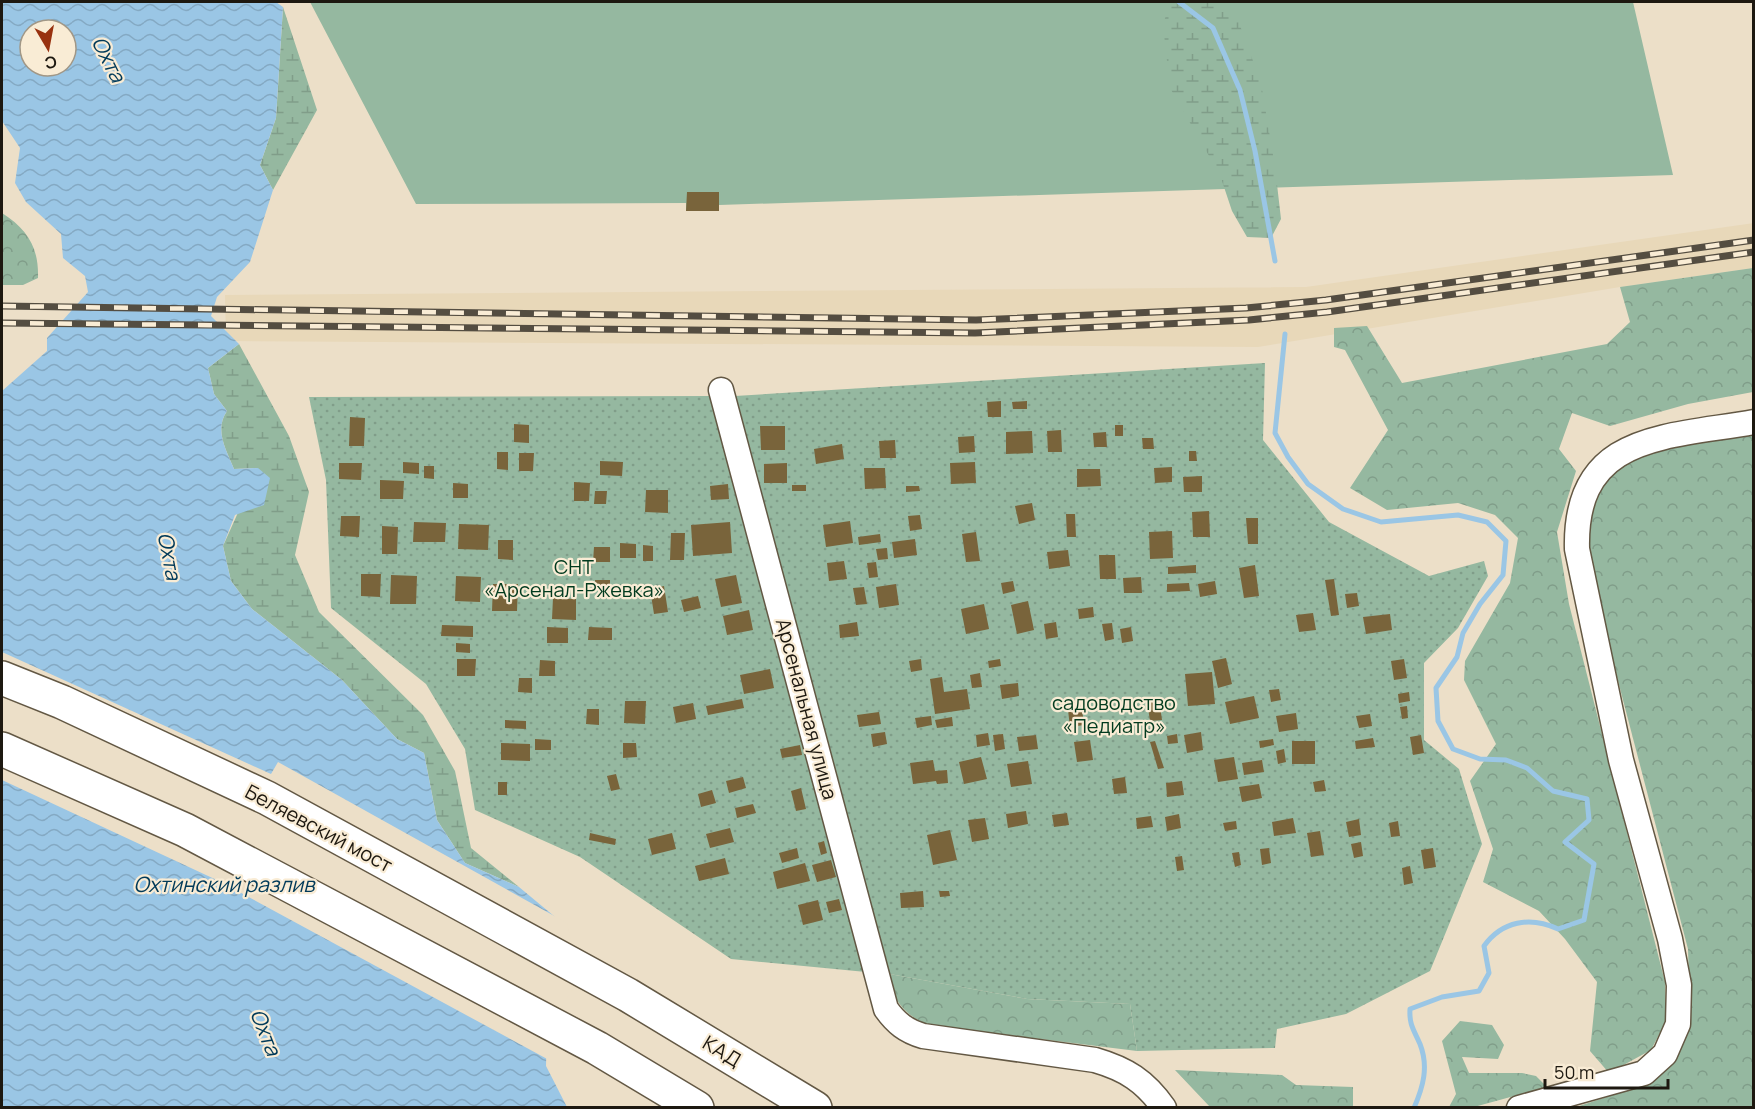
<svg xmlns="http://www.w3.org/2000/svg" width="1755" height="1109" viewBox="0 0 1755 1109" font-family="Manrope,sans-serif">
<defs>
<pattern id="forest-crowns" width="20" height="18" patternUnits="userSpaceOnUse" patternTransform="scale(1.5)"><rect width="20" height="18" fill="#95b8a0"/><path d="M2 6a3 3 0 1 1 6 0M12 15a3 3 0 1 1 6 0" fill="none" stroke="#809d89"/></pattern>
<pattern id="wetland-marsh" width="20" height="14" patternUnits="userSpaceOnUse" patternTransform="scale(1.5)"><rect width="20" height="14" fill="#95b8a0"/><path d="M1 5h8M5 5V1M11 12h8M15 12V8" fill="none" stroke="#809d89"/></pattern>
<pattern id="garden-dots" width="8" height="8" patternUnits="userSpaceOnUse" patternTransform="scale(1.5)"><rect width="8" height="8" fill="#95b8a0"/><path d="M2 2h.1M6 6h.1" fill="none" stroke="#809d89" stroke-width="1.8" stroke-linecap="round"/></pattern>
<pattern id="water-waves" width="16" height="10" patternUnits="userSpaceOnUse" patternTransform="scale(1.5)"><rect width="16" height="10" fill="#9ac6e5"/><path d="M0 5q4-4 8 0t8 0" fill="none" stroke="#84a9c3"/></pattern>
</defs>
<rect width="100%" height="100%" fill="#ecdfc8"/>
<path fill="#e8d8b9" d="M1754 223 1753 268 1620 287 1258 347 226 341 225 295 1306 287Z"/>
<path fill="#95b8a0" d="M310 2H1633L1673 175 719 205V211H686V203L416 204Z"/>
<path fill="url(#forest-crowns)" d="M2 213C27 229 39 247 38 278L23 285H2Z
M1753 268V392L1688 404 1610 426 1572 413 1559 449 1576 471 1557 532 1569 604 1665 982 1666 1021 1651 1050 1609 1073 1590 1051 1597 982 1565 939 1539 911 1483 882 1493 849 1470 781 1496 744 1464 680 1465 661 1510 583 1518 538 1495 515 1458 503 1387 510 1350 488 1388 430 1345 350 1334 347V328L1367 326 1402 383 1607 344 1630 322 1620 287Z
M1753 429V1107L1573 1108 1650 1083 1690 1017 1688 949 1587 562 1588 514 1598 480 1623 461 1674 442Z
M884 973 1027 999 1130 1004 1137 1051 929 1025C902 1015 894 998 884 973Z
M1460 1021 1492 1025 1504 1045 1498 1059 1462 1057 1469 1073H1522L1536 1076 1547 1087 1474 1107H1449L1456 1094 1442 1041Z
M1175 1070 1282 1075 1296 1085 1353 1087V1108L1210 1107Z"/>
<path fill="url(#wetland-marsh)" d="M1170 2H1218L1238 20 1261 83 1275 167 1281 219 1271 238 1247 237 1232 211 1220 175 1170 88 1163 25Z
M283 7 317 110 273 190 260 165 276 118Z
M239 344 289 436 309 492 295 555 319 612 423 715 455 771 471 848 519 887 465 863 437 820 424 753 397 739 342 680 252 609 231 581 223 546 258 468 234 469C226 449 214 430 227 411L214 394 208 368Z"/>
<path fill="url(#garden-dots)" d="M1265 363 1263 440 1329 522 1429 576 1484 561 1488 576 1458 628 1424 663V740L1459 769 1482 844 1430 971 1346 1014 1277 1029 1275 1048 1137 1051 1130 1004 1027 999 884 973 735 396Z
M714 396 866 972 731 959 580 857 475 810 465 749 426 684 331 608 326 480 309 397Z"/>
<path fill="url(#water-waves)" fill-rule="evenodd" d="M2 2H276L283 7 276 118 260 165 273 190 250 262 217 297 211 316 239 344 208 368 214 394 227 411C214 430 226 449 234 469L258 468 270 478 264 505 235 515 223 546 231 581 252 609 342 680 397 739 424 753 437 820 465 863 519 887 566 926 547 1022 546 1066 567 1107H2V391L47 351V338L88 292 85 276 63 258 61 234 26 202 15 183 20 148 2 121ZM30 30H66V66H30Z"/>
<path fill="#ecdfc8" d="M2 652 271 774 278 762 567 923 573 951V989L550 1023 549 1060 221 882 2 780Z"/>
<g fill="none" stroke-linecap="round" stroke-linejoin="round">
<path stroke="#9ac6e5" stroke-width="5" d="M1179 2 1213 28 1240 90 1255 151 1275 261
M1285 334 1275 433 1288 457 1308 484 1343 509 1381 522 1458 515 1487 522 1506 541 1503 575 1480 604 1463 633 1457 657 1436 688 1438 721 1453 749 1480 759 1506 760 1527 768 1553 791 1587 799 1589 820 1565 842 1594 864 1584 920 1558 929C1530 916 1502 921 1484 946L1489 973 1479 991 1442 997 1410 1009C1409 1025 1414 1030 1420 1044 1429 1067 1423 1087 1414 1108"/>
</g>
<path fill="#79643b" d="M687 192H719V211H686Z
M1001 401V417H988L987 402Z
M1027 401V409H1013L1012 402Z
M350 417 365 418 364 446H349Z
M514 424 529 425V443L514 442Z
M1115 425H1123V436H1115Z
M760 426H785V450H761Z
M1061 430 1062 452H1048L1047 431Z
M1032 431 1033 453 1006 454V432Z
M1106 432 1107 447H1094L1093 433Z
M974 436 975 452 959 453 958 437Z
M1142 438H1153L1154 449H1143Z
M895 440 896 458H880L879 441Z
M842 444 844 459 816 464 814 449Z
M1189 451H1196L1197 461H1189Z
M497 452H508V470L497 469Z
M519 453H534L533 471H519Z
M600 461 623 462 622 476 600 475Z
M403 462 419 463V474L403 473Z
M975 462 976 483 951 484 950 463Z
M339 463H362L361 480 339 479Z
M787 463V483H764V464Z
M424 466H434V479L424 478Z
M1172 467V482L1155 483 1154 468Z
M864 468H885L886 488 865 489Z
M1077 469H1100L1101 486 1077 487Z
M1202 476V492H1184L1183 477Z
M380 480 404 481 403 499H380Z
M574 482 590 483 589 501H574Z
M453 483 468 484V498H453Z
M728 484 729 499 711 500 710 486Z
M792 485H806V491H792Z
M906 486H919L920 491 906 492Z
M646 490H668V513L645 512Z
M595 491H607L606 504H594Z
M1032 503 1035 520 1019 524 1015 506Z
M1209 511 1210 537H1193L1192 512Z
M1066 514H1075L1076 537H1067Z
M920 515 922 529 910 531 908 516Z
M341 516H360L359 537 340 536Z
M1246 518H1258V544H1248Z
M850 521 853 543 826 547 823 525Z
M414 522 446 523 445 542H413Z
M730 522 732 553 693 556 691 525Z
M459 524 489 525 488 550 458 549Z
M382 526 398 527 397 554H382Z
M1172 531 1173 558 1150 559 1149 532Z
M976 532 980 561 966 562 962 534Z
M671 533H685L684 560H670Z
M880 534 881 542 859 545 858 537Z
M915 539 917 555 894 558 892 542Z
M498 540H513V560L498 559Z
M620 543 636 544V558H620Z
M643 545 653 546V561H643Z
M594 547H610V562H593Z
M887 548 888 559 878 560 876 549Z
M1068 550 1070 566 1049 569 1047 552Z
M1099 555H1115L1116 579H1100Z
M844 561 847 579 829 581 827 563Z
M876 562 878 577 869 578 867 563Z
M1196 565V573L1168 574V567Z
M1255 565 1259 596 1244 598 1239 568Z
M361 574H381L380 597 361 596Z
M391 575 417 576 416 604H390Z
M736 575 742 603 721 607 715 579Z
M456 576 481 577 480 602 455 601Z
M1141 577 1142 593H1124L1123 578Z
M1334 579 1339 615 1331 616 1325 580Z
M595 580H610V586H595Z
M1013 581 1015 591 1003 594 1001 583Z
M1215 581 1217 594 1200 597 1198 584Z
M1189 583 1190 591 1167 592V584Z
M493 584H518L517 611H492Z
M896 584 899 605 879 608 876 587Z
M664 586 668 612 654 614 650 589Z
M864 587 867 604 856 605 853 588Z
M1357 593 1359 606 1347 608 1345 594Z
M698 596 701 608 684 612 681 600Z
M553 598 576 599V620L552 619Z
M1028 601 1034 630 1017 634 1011 605Z
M984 604 989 629 966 634 961 609Z
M1093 607 1094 617 1079 619 1078 609Z
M749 610 753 630 727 635 723 616Z
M1313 613 1316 630 1299 632 1296 615Z
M1390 614 1392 630 1366 634 1363 617Z
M857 622 859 636 840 638 839 625Z
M1056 622 1058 637 1046 639 1044 624Z
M1112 623 1114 639 1105 641 1102 624Z
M442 625 473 626V637L441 636Z
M547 627 568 628V643H547Z
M589 627 612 628V640H588Z
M1131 627 1133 641 1122 643 1120 629Z
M456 643 470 644V653L456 652Z
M1226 658 1232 684 1218 688 1212 661Z
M457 659H476L475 676H457Z
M921 659 922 670 911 672 909 661Z
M1000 659 1001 666 989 668 988 661Z
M1404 659 1407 678 1394 680 1391 661Z
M540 660 555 661V676H539Z
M770 669 774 688 744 694 740 675Z
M1212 672 1215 704 1188 706 1185 674Z
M980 673 982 687 972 688 970 675Z
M942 677 944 692 967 689 970 709 935 714 930 679Z
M519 678H532V693L518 692Z
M1018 683 1019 696 1002 699 1000 685Z
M1279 689 1281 700 1271 702 1269 690Z
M1409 692 1410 701 1399 703 1398 694Z
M1254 696 1259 718 1230 724 1225 702Z
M742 699 744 708 708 715 706 706Z
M1159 699 1162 720 1150 721 1147 701Z
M625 701H646L645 724 624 723Z
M693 703 696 719 676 723 673 707Z
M1407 706 1408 718 1402 719 1400 707Z
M1082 708 1084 725 1070 727 1068 710Z
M587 709H599V725L586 724Z
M879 712 881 724 859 727 857 715Z
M1296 713 1298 729 1279 732 1276 716Z
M1370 714 1372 726 1359 728 1356 716Z
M931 716 932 725 917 728 915 718Z
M952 717 953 726 937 728 935 720Z
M505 720 526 721V729L505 728Z
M1129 720 1130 728 1120 730 1119 721Z
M885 732 887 744 873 747 871 734Z
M1201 732 1203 750 1187 753 1184 735Z
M988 733 990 745 977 747 976 735Z
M1003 734 1005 749 995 751 993 735Z
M1177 734 1178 743 1168 744 1167 736Z
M1036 735 1038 749 1019 751 1017 737Z
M1421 735 1424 753 1413 755 1410 737Z
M1373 738 1375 747 1356 749 1355 741Z
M535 739 551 740V750H535Z
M1273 739 1274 745 1260 748 1259 741Z
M1090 740 1093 760 1077 762 1074 742Z
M1155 741 1164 768 1158 769 1150 742Z
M1292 741H1315V764H1292Z
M501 743 530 744V761L501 760Z
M623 743H636L637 757 623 758Z
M800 745 802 755 782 758 780 749Z
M1284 749 1286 762 1278 764 1276 751Z
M981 757 987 779 964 784 959 762Z
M1234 757 1238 779 1218 782 1214 760Z
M933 760 935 771 947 770 948 783 937 784 936 781 913 784 910 763Z
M1262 760 1264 772 1244 775 1242 763Z
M1028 761 1032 784 1011 787 1007 764Z
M616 774 620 789 611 791 607 776Z
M743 777 746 788 729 793 726 781Z
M1125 777 1127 793 1114 794 1112 779Z
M1324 780 1326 791 1315 792 1313 782Z
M1182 781 1184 795 1167 797 1166 783Z
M498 782H507V795H498Z
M1259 784 1262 798 1242 802 1239 787Z
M801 788 806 809 796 811 791 791Z
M712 790 716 803 701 807 698 794Z
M753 804 756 813 737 818 735 808Z
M1026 811 1028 824 1008 828 1006 814Z
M1067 813 1069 825 1054 827 1052 815Z
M1179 814 1181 828 1167 831 1165 817Z
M1151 816 1153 827 1137 829 1136 818Z
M985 818 989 839 972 842 968 820Z
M1293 818 1296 833 1274 836 1272 822Z
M1359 819 1361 835 1349 837 1346 822Z
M1236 821 1237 829 1225 831 1223 823Z
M1398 821 1400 836 1391 837 1389 823Z
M730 828 734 842 710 848 706 834Z
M950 830 957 860 933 865 927 835Z
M1320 831 1324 855 1311 857 1307 833Z
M590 833 616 839 615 845 589 840Z
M672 833 676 849 652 855 648 839Z
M824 841 827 853 821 855 818 843Z
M1361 842 1363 856 1354 858 1351 844Z
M797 848 799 858 782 863 779 853Z
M1269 848 1271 863 1262 865 1260 849Z
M1433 848 1436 867 1424 869 1421 850Z
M1239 852 1241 865 1235 867 1232 853Z
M1182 856 1184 870 1177 871 1175 857Z
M725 858 729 874 699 881 695 866Z
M831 860 836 877 817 882 812 865Z
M805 863 810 881 777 889 773 872Z
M1410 866 1413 883 1404 885 1402 868Z
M923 891 924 907 901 908 900 893Z
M939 891H949L950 896 940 897Z
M839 899 842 910 829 913 826 902Z
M818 900 823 920 803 925 798 905Z"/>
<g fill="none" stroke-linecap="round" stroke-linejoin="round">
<g stroke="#635844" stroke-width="27">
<path id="minor" d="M721 390 886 1009C896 1023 906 1031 923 1036L1095 1060C1126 1069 1145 1081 1164 1108
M1519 1108 1644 1073 1665 1054 1678 1024 1679 985 1670 939 1621 760 1577 549C1574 433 1665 438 1754 422"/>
</g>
<g stroke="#635844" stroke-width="36">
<path id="highway" d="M2 678 62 702 267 798 628 995 815 1108
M2 749 185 830 597 1048 697 1108"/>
</g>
<use href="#minor" stroke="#fff" stroke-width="24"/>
<use href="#highway" stroke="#fff" stroke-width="33"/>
<g stroke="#544d41" stroke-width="7">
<path id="rail" d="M2 306 976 320 1246 308 1326 300 1754 240
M2 323 975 333 1249 320 1327 312 1754 252"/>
</g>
<use href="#rail" stroke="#f9ecd5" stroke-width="4.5" stroke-dasharray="14" stroke-linecap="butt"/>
</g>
<g text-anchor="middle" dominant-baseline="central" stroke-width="4.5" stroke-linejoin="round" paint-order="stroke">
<g font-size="20" fill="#013a1e" stroke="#f9ecd5">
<text x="574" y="566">СНТ<tspan x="574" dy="23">«Арсенал-Ржевка»</tspan></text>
<text x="1114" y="702">садоводство<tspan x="1114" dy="23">«Педиатр»</tspan></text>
</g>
<g font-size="20" fill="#1d1810" stroke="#f9ecd5">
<text transform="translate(807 709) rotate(75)">Арсенальная улица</text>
<text transform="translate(319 828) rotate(28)">Беляевский мост</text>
<text transform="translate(722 1051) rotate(31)">КАД</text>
</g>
<g font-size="21" font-style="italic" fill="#013a59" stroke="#f9ecd5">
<text transform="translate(109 59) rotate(63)">Охта</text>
<text transform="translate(170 556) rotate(79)">Охта</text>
<text x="224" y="884">Охтинский разлив</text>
<text transform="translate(266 1032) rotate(68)">Охта</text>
</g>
</g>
<rect width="1755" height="1109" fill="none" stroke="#1d1810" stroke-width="6"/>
<g transform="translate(48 48) rotate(170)"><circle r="28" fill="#f9ecd5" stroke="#a19786" stroke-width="1.5"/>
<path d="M0-4.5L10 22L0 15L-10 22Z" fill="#98310f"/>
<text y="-9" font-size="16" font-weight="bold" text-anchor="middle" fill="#1d1810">С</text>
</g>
<path d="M1545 1079v9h123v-9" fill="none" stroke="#1d1810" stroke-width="3"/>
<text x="1554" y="1079" font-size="18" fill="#1d1810" stroke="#f9ecd5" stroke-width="4.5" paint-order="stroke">50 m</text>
</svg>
